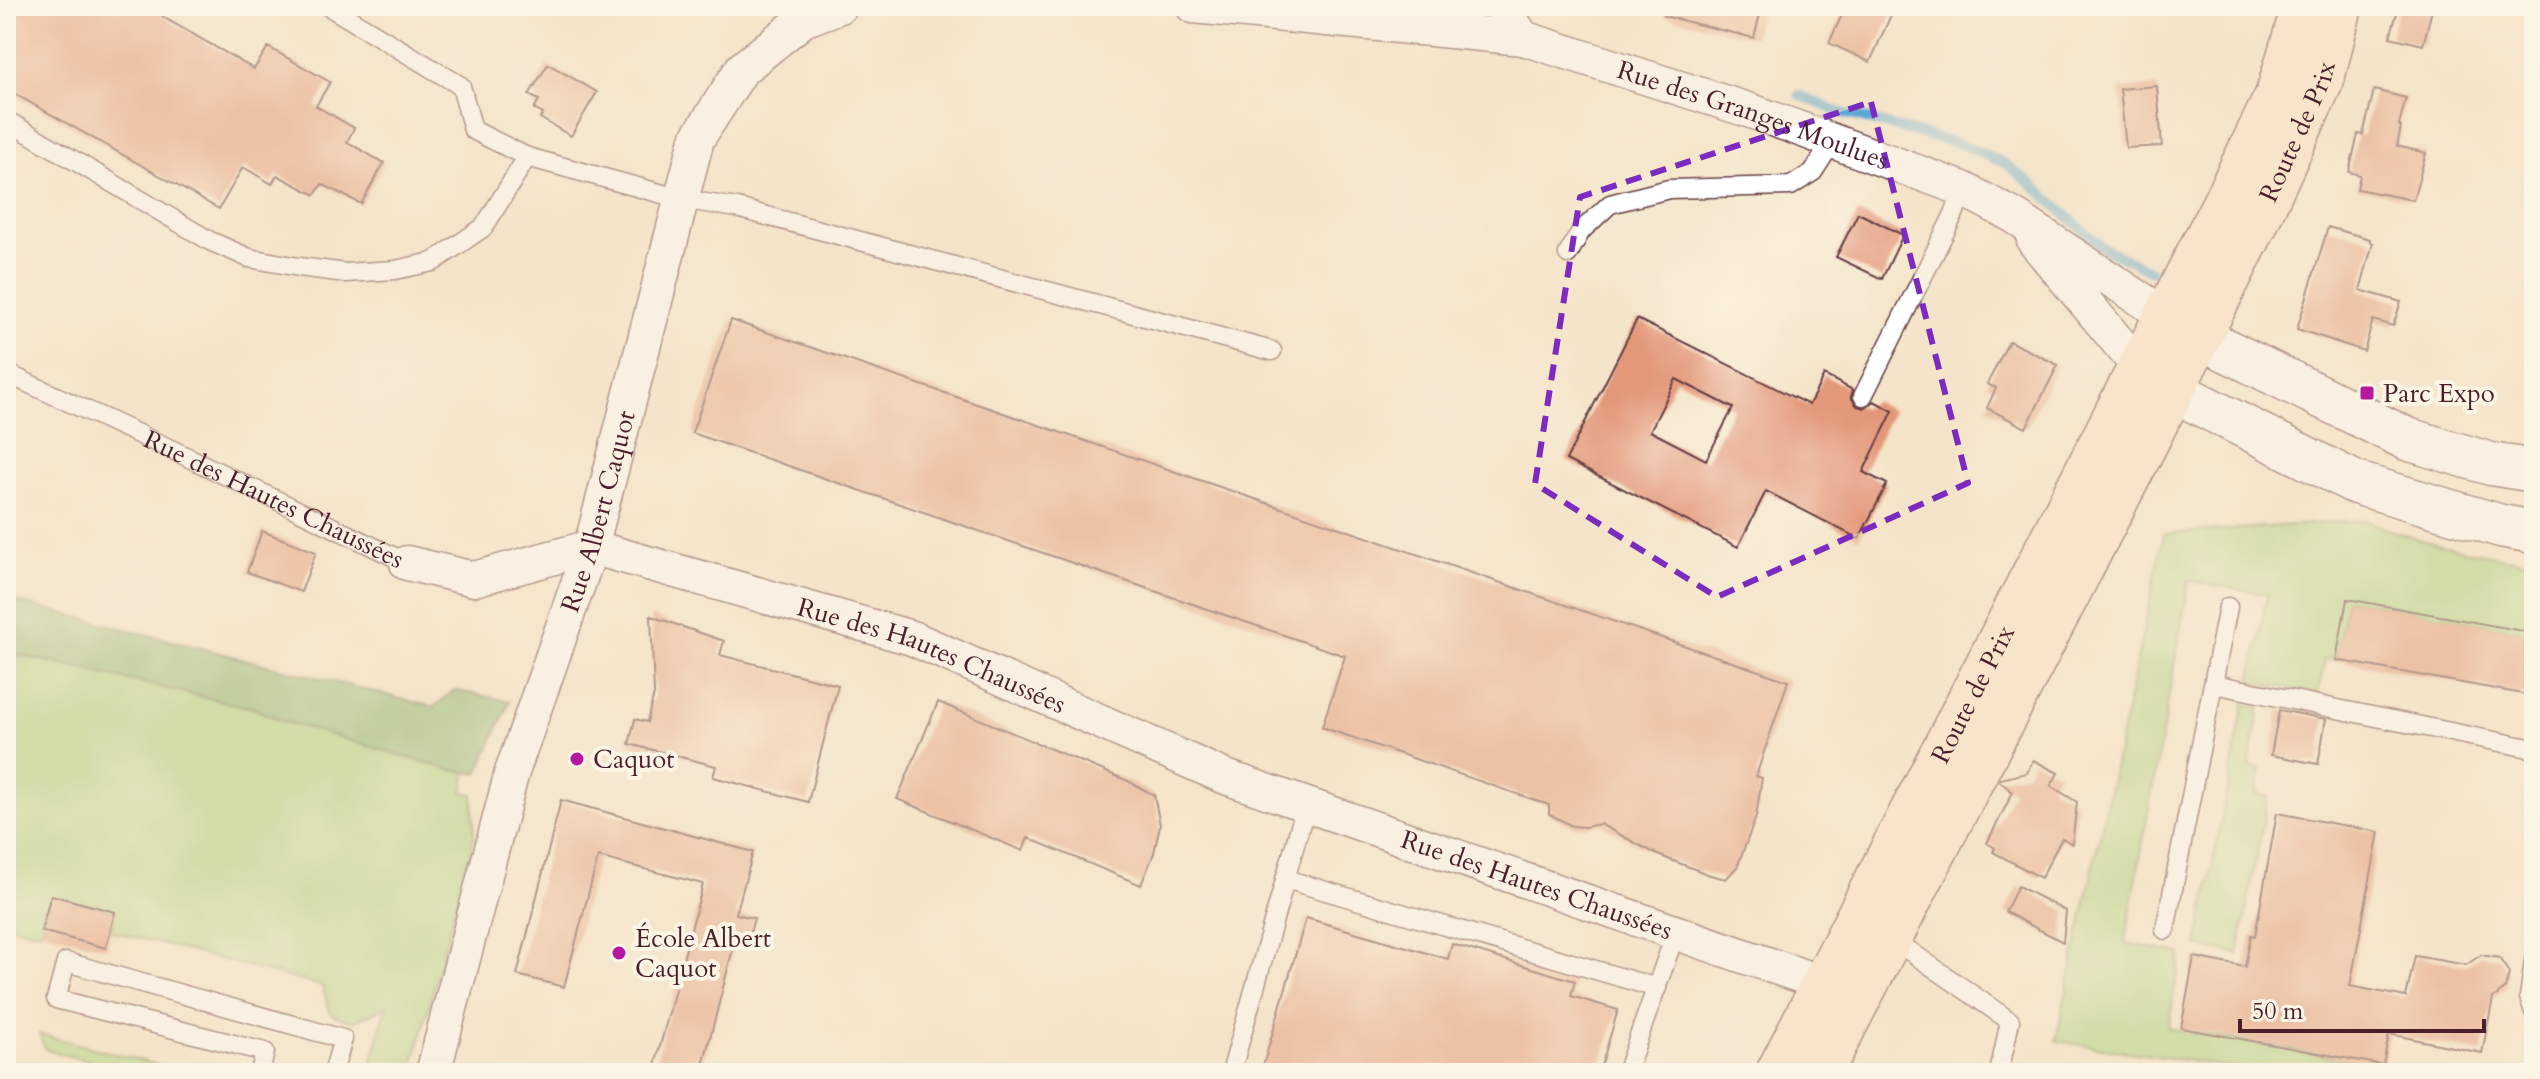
<svg xmlns="http://www.w3.org/2000/svg" width="2540" height="1079" viewBox="0 0 2540 1079" font-family="Cardo,serif">
<rect width="100%" height="100%" fill="#fcf5e5"/>
<filter id="ink" filterUnits="userSpaceOnUse"><feTurbulence type="fractalNoise" baseFrequency=".0125" numOctaves="2"/><feDisplacementMap in="SourceGraphic" scale="16" xChannelSelector="R" yChannelSelector="G"/><feConvolveMatrix kernelMatrix="1 2 1 2 8 2 1 2 1" color-interpolation-filters="sRGB"/></filter>
<filter id="wash" filterUnits="userSpaceOnUse"><feTurbulence type="fractalNoise" baseFrequency=".006" numOctaves="4" result="noise"/><feDisplacementMap in="SourceGraphic" scale="32" xChannelSelector="R" yChannelSelector="G"/><feGaussianBlur stdDeviation="1.8" result="paint"/><feColorMatrix in="noise" values="0 0 0 0 0 0 0 0 0 0 0 0 0 0 0 0 0 1.4 0 .05"/><feComposite in="paint" operator="in"/></filter>
<g filter="url(#wash)">
<rect width="100%" height="100%" fill="#f4e4c9"/>
<path fill="#a9d481" stroke="#7a7a56" stroke-width="2" d="M2366 520C2418 544 2478 553 2534 563V633L2347 599 2335 660 2325 659 2318 694 2251 682 2267 594 2189 581 2125 943 2181 954 2168 1028 2422 1073H2269L2056 1041 2164 534Z
M6 652 253 708 283 721 448 769 467 771 463 792 473 794 474 837 411 1073H369L386 1006 353 1022 331 1014 322 986 111 931 115 912 51 896 41 931H32L6 924Z
M2244 704 2260 707 2249 767 2261 769 2256 794 2268 796 2238 954 2197 946Z
M39 1034 189 1073H136L46 1050Z"/>
<path fill="#86b66f" stroke="#686a4d" stroke-width="2" d="M6 599 434 707 454 690 510 701 478 774 448 769 283 721 253 708 6 652Z"/>
<g fill="none" stroke-linecap="round" stroke-linejoin="round">
<path stroke="#5ca8d4" stroke-width="10" d="M1799 95 1836 111 1966 146 2006 164 2034 186 2102 247 2151 271"/>
</g>
<g id="blocks">
<path fill="#e3987a" fill-rule="evenodd" d="M6 6H169L163 17 254 69 268 47 330 82 316 106 354 128 347 142 384 163 361 204 322 184 315 195 277 175 272 184 243 167 219 209 6 89Z
M1665 6H1762L1754 38 1664 16Z
M1846 6H1895L1870 62 1829 43Z
M2399 6H2433L2423 45 2390 37Z
M548 64 597 92 571 136 540 118 543 114 534 109 539 100 529 95Z
M2157 86 2162 146 2126 148 2120 89Z
M2374 90 2406 98 2399 125 2401 127 2397 146 2426 153 2413 200 2357 189 2360 175 2349 172 2358 134 2363 135Z
M1858 213 1903 235 1882 279 1836 257Z
M2328 227 2370 239V241L2373 243 2360 290 2401 302 2393 326 2373 320 2364 351 2297 329Z
M1637 319 1809 405 1824 375 1853 390 1851 397 1857 406 1864 408 1874 401 1893 411 1863 472 1887 484 1859 539 1766 491 1738 547 1566 460ZM1676 379 1733 408 1706 460 1650 431Z
M731 320 1788 681 1756 776 1762 778 1756 817 1737 867 1726 879 1710 875 1658 855 1600 824 1585 827 1572 826 1549 814V805L1322 727 1345 656 692 433Z
M2009 341 2058 365 2026 428 1987 408 1996 388 1987 384Z
M262 531 316 552 301 592 247 572Z
M2347 599 2534 633V696L2336 660Z
M651 616 724 641 720 655 838 685 808 802 713 777 716 766 629 744 635 719 647 722 654 694Z
M938 702 1128 781 1154 795 1160 825 1154 853 1141 885 1028 838 1023 851 897 799Z
M2279 710 2326 719 2318 764 2271 755Z
M2033 760 2058 773 2051 786 2077 802 2072 844 2062 838 2041 878 1993 852 1995 848 1987 843 2013 792 1999 781 2000 779 2027 773Z
M561 800 753 852 736 914 754 918 747 945 735 941 701 1073H653L703 884 598 857 564 987 517 975Z
M2277 813 2379 832 2350 986 2406 997 2415 956 2466 965 2481 955 2499 958 2509 973 2505 989 2493 998 2482 1053 2389 1034 2383 1065 2181 1028 2194 957 2245 967 2251 935 2255 936Z
M2018 886 2066 911 2063 942 2005 912Z
M51 895 115 912 106 948 41 931Z
M1306 918 1448 959 1452 944 1575 981 1571 996 1618 1010 1599 1073H1261Z"/>
</g>
</g>
<g filter="url(#ink)">
<use href="#blocks" fill-opacity="0" stroke="#643d43" stroke-width="2"/>
<g fill="none" stroke-linecap="round" stroke-linejoin="round">
<g stroke="#643d43" stroke-width="21">
<g id="service">
<path d="M328 6 461 86 473 130 527 157"/>
<path d="M6 120 210 241 249 258 299 267 346 273 395 270 433 262 484 227 527 157 681 199 737 208 1272 351"/>
<path d="M1568 254 1581 231 1610 204 1669 189 1791 186 1813 172 1833 141"/>
<path id="s1" d="M6 373 177 452 407 563"/>
<path d="M1863 396 1954 214 1963 189"/>
<path d="M2214 684 2534 749"/>
<path d="M1285 879 1657 988"/>
<path d="M2165 930 2228 607"/>
<path d="M1888 936 2010 1021 1999 1073"/>
<path d="M2534 961 2529 997 2534 1012"/>
<path d="M260 1073 265 1052 56 999 66 962 343 1039 333 1073"/>
<path d="M1231 1073 1306 805"/>
<path d="M1626 1073 1676 932"/>
</g>
</g>
<g stroke="#643d43" stroke-width="37">
<g id="minor">
<path id="s2" d="M1193 6 1523 38 1751 111 1963 189 2014 216 2168 317"/>
<path d="M1501 6 1523 38"/>
<path d="M2034 241 2140 368"/>
<path id="s3" d="M407 563 474 579 591 547 912 638 1223 776 1845 991"/>
<path id="s4" d="M433 1073 512 772 591 547 697 139 742 69 803 20 840 6"/>
</g>
</g>
<g stroke="#643d43" stroke-width="45">
<path id="tertiary" d="M2169 317 2199 337 2407 439 2491 464 2534 471
M2142 370 2172 390 2356 483 2501 526 2534 532"/>
</g>
<g stroke="#643d43" stroke-width="47">
<g id="secondary">
<path id="s5" d="M1778 1073 2224 204 2278 94 2304 6"/>
<path id="s6" d="M1820 1073 2140 454 2255 225 2322 79 2340 6"/>
</g>
</g>
<use href="#service" stroke="#fff" stroke-width="18"/>
<use href="#minor" stroke="#fff" stroke-width="34"/>
<use href="#tertiary" stroke="#fff" stroke-width="42"/>
<use href="#secondary" stroke="#fce5cf" stroke-width="44"/>
</g>
</g>
<path d="M0 0H2540V1079H0ZM1871 102 1968 483 1717 597 1535 484 1580 197Z" fill="#f4e4c9" fill-opacity=".55" fill-rule="evenodd"/>
<path fill="none" stroke="#7b2cbf" stroke-width="6" stroke-dasharray="16 10" stroke-linejoin="round" d="M1871 102 1968 483 1717 597 1535 484 1580 197Z"/>
<g fill="#b5179e" stroke="#fcf5e5" stroke-width="3">
<rect x="2359" y="385" width="16" height="16" rx="4"/>
<circle cx="577" cy="759" r="8"/>
<circle cx="619" cy="953" r="8"/>
</g>
<g text-anchor="middle" dominant-baseline="central" stroke-width="8" stroke-linejoin="round" paint-order="stroke">
<g font-size="26" fill="#4a1f2b" stroke="#fcf5e5">
<text stroke="none"><textPath href="#s2" startOffset="574">Rue des Granges Moulues</textPath></text>
<text stroke="none"><textPath href="#s6" startOffset="1056">Route de Prix</textPath></text>
<text stroke="none"><textPath href="#s1" startOffset="296">Rue des Hautes Chaussées</textPath></text>
<text stroke="none"><textPath href="#s4" startOffset="586">Rue Albert Caquot</textPath></text>
<text stroke="none"><textPath href="#s3" startOffset="548">Rue des Hautes Chaussées</textPath></text>
<text stroke="none"><textPath href="#s5" startOffset="426">Route de Prix</textPath></text>
<text stroke="none"><textPath href="#s3" startOffset="1196">Rue des Hautes Chaussées</textPath></text>
</g>
<g font-size="26" fill="#4a1f2b" stroke="#fcf5e5" text-anchor="start">
<text x="2383" y="393">Parc Expo</text>
<text x="593" y="759">Caquot</text>
<text x="635" y="938">École Albert<tspan x="635" dy="30">Caquot</tspan></text>
</g>
</g>
<rect width="2540" height="1079" fill="none" stroke="#fcf5e5" stroke-width="32"/>
<path d="M2240 1019v12h244v-12" fill="none" stroke="#4a1f2b" stroke-width="4"/>
<text x="2252" y="1019" font-size="24" fill="#4a1f2b" stroke="#fcf5e5" stroke-width="6" paint-order="stroke">50 m</text>
</svg>
